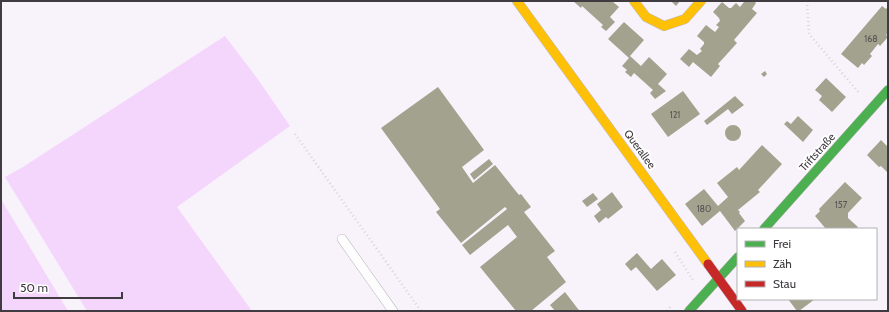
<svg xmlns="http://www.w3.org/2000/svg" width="889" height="312" viewBox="0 0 889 312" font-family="Cabin,sans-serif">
<rect width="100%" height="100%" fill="#f8f2fa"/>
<path fill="#f4d6fc" d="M225 36 257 78 290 126 177 207 252 311H87L5 177 23 167Z
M1 199 68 311H1Z"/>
<path fill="#a3a28f" d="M573 1H612L619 7 610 17 615 22 606 31 601 27 603 25 582 6 581 8Z
M671 1H680L676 6Z
M743 1H754L756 3 752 9 757 13 734 40 737 43 718 64 720 66 711 77 693 62 689 67 680 59 689 49 697 55 702 51 700 49 704 44V42L697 36 706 25 715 32 719 27 716 25 720 21 719 18 713 12 722 2 729 8H731L736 3 740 7 744 2Z
M882 6 886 9 888 6V33L886 35 888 37 880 46 878 44 870 54 872 56 864 65 862 63 858 68 841 54Z
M624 22 644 40 630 56 641 66 649 57 667 74 658 84 666 91 655 99 650 93 653 90 634 73 631 77 625 72 627 70 622 66 629 58 608 39Z
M765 71 767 74 764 77 761 74Z
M826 78 846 97 832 112 819 100 822 96 815 90Z
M438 87 484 150 462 167 473 183 495 165 519 195 521 194 531 207 524 212 555 251 547 257 566 282 531 311H516L480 267 517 237 508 225 470 255 462 245 507 209 505 207 461 243 436 212 440 209 381 128Z
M683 91 700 114 668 137 651 114Z
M735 96 744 105 732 114 728 109 707 125 704 121Z
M798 116 813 130 803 142 784 124 787 121 791 124Z
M725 133a8 8 0 1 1 16 0a8 8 0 1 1-16 0Z
M881 140 888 147V173L881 166 879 167 867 155Z
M762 145 782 164 758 190 760 192 738 210 740 212 739 213 745 221 735 231 720 211 702 226 685 204 704 189 718 206 728 197 717 183 737 167 739 170Z
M489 159 493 164 474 180 470 174Z
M845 182 862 198 848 213V218L858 227 856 229H826L815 216 820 211 819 209Z
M612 192 623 207 608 219 606 217 599 223 594 216 601 210 597 204Z
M593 193 598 199 587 207 582 201Z
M637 253 651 269 662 259 676 275 657 291 636 267 631 271 625 264Z
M565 292 578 309 580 311H555L550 305Z
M788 299H815L799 311H797Z"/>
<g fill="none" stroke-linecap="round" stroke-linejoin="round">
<g stroke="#bcb8be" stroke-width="10">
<path id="lane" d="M342 239 393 311"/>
</g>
<g stroke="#bcb8be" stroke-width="10">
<path id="fast" d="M764 229 888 90
M689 311 738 257"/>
</g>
<g stroke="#bcb8be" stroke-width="10">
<path id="slow" d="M517 1 708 264
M634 1 646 17 664 26 685 19 701 1"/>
</g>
<g stroke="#bcb8be" stroke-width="10">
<path id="jam" d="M708 264 742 311"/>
</g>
<path stroke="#d7d5d8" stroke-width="2.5" stroke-dasharray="1 3" stroke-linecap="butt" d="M807 1 809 34 860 94
M295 134 421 311
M675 252 693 280
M667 311 672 305"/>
<use href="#lane" stroke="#fefdfe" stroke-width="9"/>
<use href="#fast" stroke="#4caf50" stroke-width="9"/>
<use href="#slow" stroke="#ffc107" stroke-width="9"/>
<use href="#jam" stroke="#c62828" stroke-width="9"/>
</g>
<g text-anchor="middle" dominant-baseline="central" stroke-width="4" stroke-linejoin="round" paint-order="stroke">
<g font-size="9" fill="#585554">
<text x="871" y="38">168</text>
<text x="675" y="114">121</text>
<text x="841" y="204">157</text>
<text x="704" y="208">180</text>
</g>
<g font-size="11" fill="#3f3b40" stroke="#fff">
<text transform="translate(640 149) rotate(54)">Querallee</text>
<text transform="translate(817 152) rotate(-48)">Triftstraße</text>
</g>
</g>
<rect width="889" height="312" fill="none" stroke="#3f3b40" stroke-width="4"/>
<rect x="737" y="228" width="140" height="72" fill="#ffffff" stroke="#b2b1b3"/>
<rect x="745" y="241" width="20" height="6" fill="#4caf50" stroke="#b2b1b3"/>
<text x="773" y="248" font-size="12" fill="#3f3b40">Frei</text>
<rect x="745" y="261" width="20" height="6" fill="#ffc107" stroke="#b2b1b3"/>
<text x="773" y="268" font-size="12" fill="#3f3b40">Zäh</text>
<rect x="745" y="281" width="20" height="6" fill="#c62828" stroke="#b2b1b3"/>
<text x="773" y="288" font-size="12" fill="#3f3b40">Stau</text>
<path d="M14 292v6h108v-6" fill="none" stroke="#3f3b40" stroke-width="2"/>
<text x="20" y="292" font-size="12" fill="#3f3b40" stroke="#ffffff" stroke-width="3" paint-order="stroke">50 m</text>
</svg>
